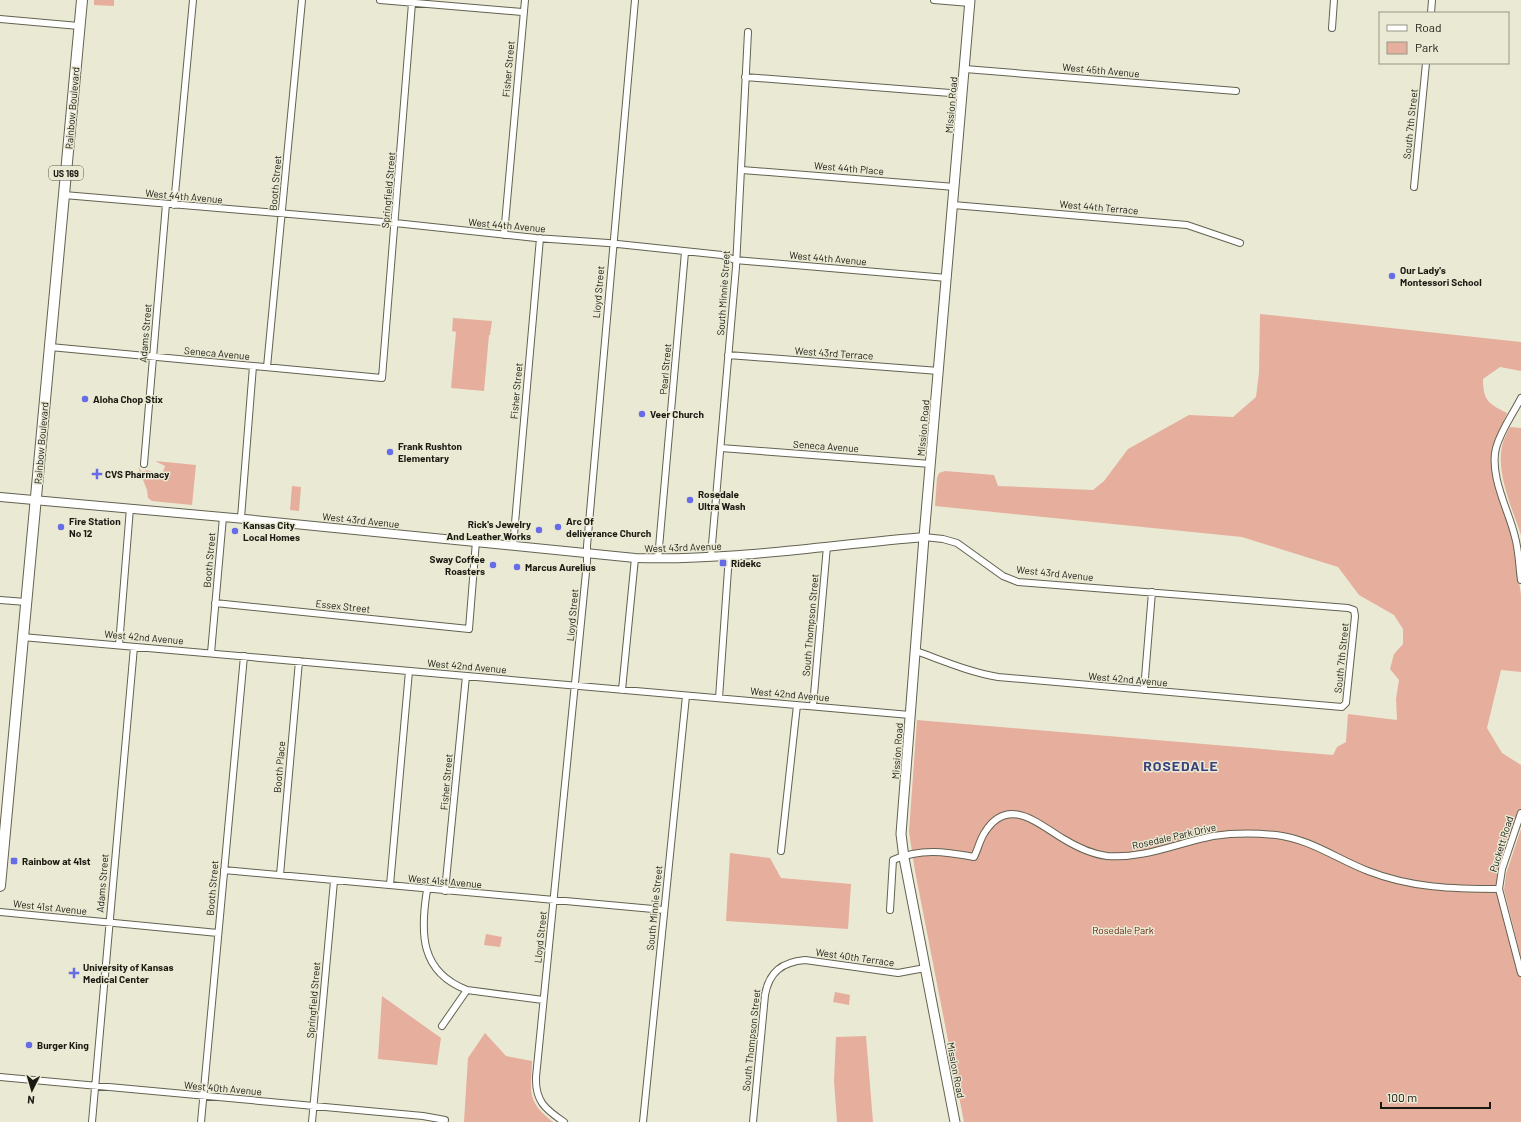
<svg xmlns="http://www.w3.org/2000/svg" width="1521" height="1122" viewBox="0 0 1521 1122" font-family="Barlow,sans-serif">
<rect width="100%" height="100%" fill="#eae9d4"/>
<path fill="#e6ae9d" d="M94 0H114V6L94 5Z
M1260 314 1521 342V371L1500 367 1483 379C1483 401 1489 404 1507 413L1496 440 1493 468 1514 546 1521 595V672L1501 670 1487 728 1502 753 1521 765V813L1499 889 1521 973V1122H964L915 871 909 832 917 720 1333 755 1337 747 1346 742 1348 714 1397 720 1396 699 1399 680 1390 669 1394 654 1403 644V629L1394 615 1359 595 1338 567 1242 537 935 506 937 478 939 473 945 471 994 475 998 486 1093 490 1104 481 1128 449 1189 415 1233 417 1256 397 1259 373Z
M453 318 492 321 490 335H489L484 391 451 388 456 332 452 331Z
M1510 427 1521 428V535C1513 511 1496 473 1502 447 1503 440 1507 433 1510 427Z
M155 461 196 465 192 505 152 501 148 498 147 490 138 467 142 472 147 470 162 475 165 466Z
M292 486 301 487 299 511 290 510Z
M1521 829V957L1504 890 1506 874Z
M730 853 770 858 781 878 851 884 848 929 726 921Z
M486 934 502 937 500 947 484 945Z
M835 992 850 995 849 1005 833 1002Z
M382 996 441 1038 437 1065 378 1059Z
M485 1033 506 1056 532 1061C531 1092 526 1101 553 1122H464L468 1058Z
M866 1036 873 1122H837L834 1081 836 1037Z"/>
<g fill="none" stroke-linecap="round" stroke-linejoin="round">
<g stroke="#636250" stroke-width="8">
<path id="minor" d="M380 0 522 12
M934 0 970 3
M1431 13 1432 0
M0 19 79 26
M1332 28 1334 0
M965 69 1236 91
M745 77 963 94
M742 170 955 187
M1414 187 1426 63
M64 195 395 223 536 238 608 243 722 255 735 260 947 278
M174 205 193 0
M953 205 1187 225 1240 243
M504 235 525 0
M50 347 382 378 412 3
M728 355 939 371
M267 367 302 0
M1521 398C1513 414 1501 430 1496 448 1489 476 1509 511 1515 537 1519 551 1519 566 1521 580
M721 448 931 464
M144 464 166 204
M241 518 253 366
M513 546 540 238
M711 556 736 267 748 32
M658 559 685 252
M0 600 26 602
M215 603 469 629 476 541
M22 637 910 715
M119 645 130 508
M916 651C944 661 969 672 998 677L1342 707 1346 703 1355 616 1354 610 1348 608 1018 582 1003 576 957 543 943 539 924 537
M211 653 223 517
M622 690 635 558
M1144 690 1152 592
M719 698 729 555
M813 706 827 546
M1521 813 1502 869 1499 889 1521 973
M781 851 797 705
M224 870 664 910
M280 875 299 661
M390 885 409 671
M427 890C420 933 420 972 467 990L543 1000
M445 891 466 676
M890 910 893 860C922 848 945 852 974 857 978 849 980 839 985 832 1008 796 1037 823 1062 838 1075 846 1091 854 1107 856 1144 859 1177 843 1213 836 1234 833 1255 833 1276 835 1310 839 1337 859 1368 871 1411 888 1454 889 1499 889
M0 912 218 933
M442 1026 467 990
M0 1077 423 1116 445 1120
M92 1122 134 647
M201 1122 244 656
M312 1122 334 881
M564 1122C545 1109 535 1101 536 1077L587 562V546L635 0
M643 1122 686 696
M753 1122 765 995C769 972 782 962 805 960L898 973 925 968"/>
</g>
<g stroke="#636250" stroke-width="10">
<path id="tertiary" d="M0 497 245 519 635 558C731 561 828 545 924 537"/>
</g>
<g stroke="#636250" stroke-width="11">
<path id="secondary" d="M955 1122 904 858 901 834 924 537 970 0"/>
</g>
<g stroke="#636250" stroke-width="12">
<path id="primary" d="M0 886 82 0"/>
</g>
<use href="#minor" stroke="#fff" stroke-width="6"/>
<use href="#tertiary" stroke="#fff" stroke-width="8"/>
<use href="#secondary" stroke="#fff" stroke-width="9"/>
<use href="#primary" stroke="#fff" stroke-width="10"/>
</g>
<g fill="#666ce5" stroke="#eae9d4" stroke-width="1.5">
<circle cx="1392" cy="276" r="4"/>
<circle cx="85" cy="399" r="4"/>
<circle cx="642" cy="414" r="4"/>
<circle cx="390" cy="452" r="4"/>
<path d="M95 468h4v4h4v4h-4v4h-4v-4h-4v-4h4z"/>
<circle cx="690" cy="500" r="4"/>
<circle cx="61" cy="527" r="4"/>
<circle cx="558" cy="527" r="4"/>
<circle cx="539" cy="530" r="4"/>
<circle cx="235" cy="531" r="4"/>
<rect x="719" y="559" width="8" height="8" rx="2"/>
<circle cx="493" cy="565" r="4"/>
<circle cx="517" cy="567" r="4"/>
<rect x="10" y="857" width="8" height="8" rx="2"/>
<path d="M72 967h4v4h4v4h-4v4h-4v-4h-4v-4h4z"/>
<circle cx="29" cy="1045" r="4"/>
</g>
<g text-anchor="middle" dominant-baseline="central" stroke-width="3" stroke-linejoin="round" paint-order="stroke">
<rect fill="#eae9d4" stroke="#58584c" stroke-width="1" x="49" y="166" width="34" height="14" rx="3"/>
<g font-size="9" font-weight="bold" fill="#1a1a12">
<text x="66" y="173">US 169</text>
</g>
<g font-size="10" fill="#1a1a12" stroke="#eae9d4">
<text transform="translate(508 69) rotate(-85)">Fisher Street</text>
<text transform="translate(1101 70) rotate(5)">West 45th Avenue</text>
<text transform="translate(951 105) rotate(-85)">Mission Road</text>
<text transform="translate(72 108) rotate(-85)">Rainbow Boulevard</text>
<text transform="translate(1410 124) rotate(-84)">South 7th Street</text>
<text transform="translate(849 168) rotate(5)">West 44th Place</text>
<text transform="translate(275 183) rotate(-85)">Booth Street</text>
<text transform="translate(388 190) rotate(-85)">Springfield Street</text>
<text transform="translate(184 196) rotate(5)">West 44th Avenue</text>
<text transform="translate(1099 207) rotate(5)">West 44th Terrace</text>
<text transform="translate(507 225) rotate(5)">West 44th Avenue</text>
<text transform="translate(828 258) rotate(5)">West 44th Avenue</text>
<text transform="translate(598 292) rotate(-85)">Lloyd Street</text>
<text transform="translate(723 293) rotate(-86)">South Minnie Street</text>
<text transform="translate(145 333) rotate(-85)">Adams Street</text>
<text transform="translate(217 353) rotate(5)">Seneca Avenue</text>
<text transform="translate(834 353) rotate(4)">West 43rd Terrace</text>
<text transform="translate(665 369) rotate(-85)">Pearl Street</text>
<text transform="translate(516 391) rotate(-85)">Fisher Street</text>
<text transform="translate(923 428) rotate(-85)">Mission Road</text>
<text transform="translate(41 443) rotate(-85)">Rainbow Boulevard</text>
<text transform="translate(826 446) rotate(4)">Seneca Avenue</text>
<text transform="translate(361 520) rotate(6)">West 43rd Avenue</text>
<text transform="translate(683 547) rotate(-2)">West 43rd Avenue</text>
<text transform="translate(209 560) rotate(-85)">Booth Street</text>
<text transform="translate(1055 573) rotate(6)">West 43rd Avenue</text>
<text transform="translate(343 606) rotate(6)">Essex Street</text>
<text transform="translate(572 615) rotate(-85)">Lloyd Street</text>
<text transform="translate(810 625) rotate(-85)">South Thompson Street</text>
<text transform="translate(144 637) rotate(5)">West 42nd Avenue</text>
<text transform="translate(1341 658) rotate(-84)">South 7th Street</text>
<text transform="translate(467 666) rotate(5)">West 42nd Avenue</text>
<text transform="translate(1128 679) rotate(5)">West 42nd Avenue</text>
<text transform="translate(790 694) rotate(5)">West 42nd Avenue</text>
<text transform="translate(897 751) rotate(-86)">Mission Road</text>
<text transform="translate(279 767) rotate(-85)">Booth Place</text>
<text transform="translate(446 782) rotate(-85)">Fisher Street</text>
<text transform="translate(1174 836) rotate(-13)">Rosedale Park Drive</text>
<text transform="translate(1501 844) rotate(-73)">Puckett Road</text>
<text transform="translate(445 881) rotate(5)">West 41st Avenue</text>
<text transform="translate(102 883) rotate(-85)">Adams Street</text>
<text transform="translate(212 888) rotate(-85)">Booth Street</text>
<text transform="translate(50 907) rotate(6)">West 41st Avenue</text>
<text transform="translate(654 908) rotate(-84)">South Minnie Street</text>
<text transform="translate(540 937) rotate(-84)">Lloyd Street</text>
<text transform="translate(855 957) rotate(8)">West 40th Terrace</text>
<text transform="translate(313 1000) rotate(-85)">Springfield Street</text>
<text transform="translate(751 1040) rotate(-84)">South Thompson Street</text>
<text transform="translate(956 1070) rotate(79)">Mission Road</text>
<text transform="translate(223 1088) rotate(5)">West 40th Avenue</text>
</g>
<g font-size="10" font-weight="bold" fill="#1a1a12" stroke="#eae9d4" text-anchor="start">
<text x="1400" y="270">Our Lady's<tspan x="1400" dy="12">Montessori School</tspan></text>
<text x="93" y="399">Aloha Chop Stix</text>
<text x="650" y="414">Veer Church</text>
<text x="398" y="446">Frank Rushton<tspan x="398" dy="12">Elementary</tspan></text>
<text x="105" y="474">CVS Pharmacy</text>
<text x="698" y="494">Rosedale<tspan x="698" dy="12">Ultra Wash</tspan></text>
<text x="69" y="521">Fire Station<tspan x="69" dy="12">No 12</tspan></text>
<text x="566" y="521">Arc Of<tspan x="566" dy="12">deliverance Church</tspan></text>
<text x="531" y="524" text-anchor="end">Rick's Jewelry<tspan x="531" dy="12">And Leather Works</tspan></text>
<text x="243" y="525">Kansas City<tspan x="243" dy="12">Local Homes</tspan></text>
<text x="485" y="559" text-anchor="end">Sway Coffee<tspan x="485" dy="12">Roasters</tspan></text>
<text x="731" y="563">Ridekc</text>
<text x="525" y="567">Marcus Aurelius</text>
<text x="22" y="861">Rainbow at 41st</text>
<text x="83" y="967">University of Kansas<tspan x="83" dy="12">Medical Center</tspan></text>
<text x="37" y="1045">Burger King</text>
</g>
<g font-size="10" fill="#62200b" stroke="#eae9d4">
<text x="1123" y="930">Rosedale Park</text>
</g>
<g font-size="14" font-weight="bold" letter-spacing="1" fill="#3b407c" stroke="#eae9d4">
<text x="1181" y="765">ROSEDALE</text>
</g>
</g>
<rect x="1379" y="12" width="130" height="52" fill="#eae9d4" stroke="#979686"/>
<rect x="1387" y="25" width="20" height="6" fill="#ffffff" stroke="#979686"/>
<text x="1415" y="32" font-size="12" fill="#1a1a12">Road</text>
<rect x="1387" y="42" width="20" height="12" fill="#e6ae9d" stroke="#979686"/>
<text x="1415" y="52" font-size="12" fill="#1a1a12">Park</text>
<g transform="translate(32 1090) rotate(185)" stroke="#eae9d4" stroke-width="3" paint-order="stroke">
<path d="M0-3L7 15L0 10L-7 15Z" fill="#1a1a12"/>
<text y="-6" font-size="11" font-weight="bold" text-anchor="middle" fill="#1a1a12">N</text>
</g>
<path d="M1381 1102v6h109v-6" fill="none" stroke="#1a1a12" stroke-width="2"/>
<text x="1387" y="1102" font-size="12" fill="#1a1a12" stroke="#eae9d4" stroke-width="3" paint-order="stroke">100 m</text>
</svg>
